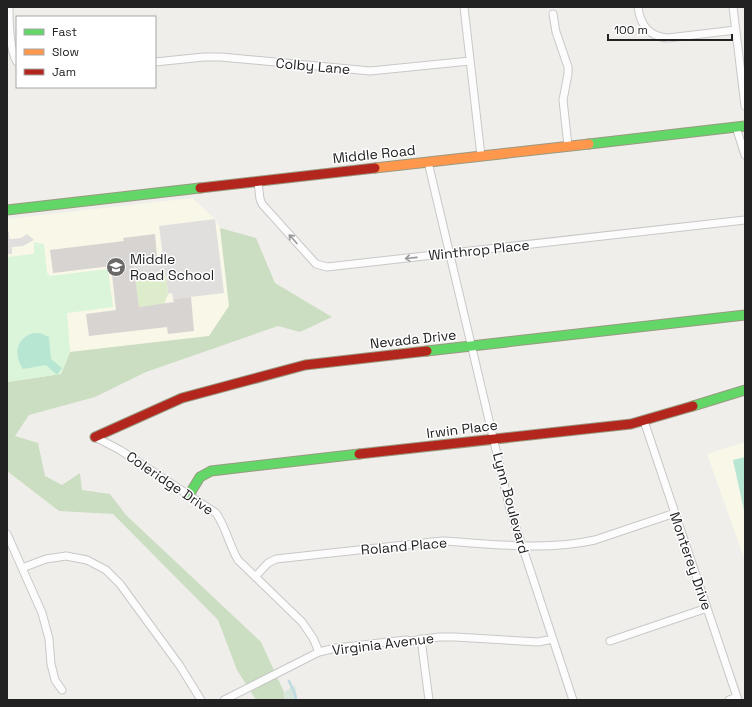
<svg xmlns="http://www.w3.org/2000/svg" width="752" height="707" viewBox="0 0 752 707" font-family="'Space Grotesk',sans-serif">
<rect width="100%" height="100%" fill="#f0eeeb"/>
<path fill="#f8f7e8" d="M192 198 215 219 220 228 229 306 209 336 71 352 61 374 7 382V219Z
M745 442V561L707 454Z"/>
<path fill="#ddeccb" d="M166 274 168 294 164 304 139 307 135 277Z"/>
<path fill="#cbdec1" d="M220 228 256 238 275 283 332 317 300 332 278 326 146 372 95 397 29 415 15 436 38 443 45 476 62 485 80 473 82 490 110 494 126 515 261 642 284 692 285 700H256L237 670 218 620 113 514 59 511 7 471V382L61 374 70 352 209 336 229 306Z"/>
<path fill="#d9e6de" d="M295 685 297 700H285L284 692Z"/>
<path fill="#daf5da" d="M34 242 44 244 47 273 50 276 108 269 113 307 67 313 70 352 61 374 7 382V257L34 254Z"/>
<path fill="#b7e6d2" d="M34 333H40L49 337 51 359 62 368 57 375 46 365 23 369C13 354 16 338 34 333Z
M745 457V515L733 460Z"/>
<path fill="#e0dfde" d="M215 219 224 293 173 299 172 293 168 294 166 274 135 277 133 261 163 257 159 226Z
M7 232H9V238L11 239 21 238 27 234 34 240 23 246 12 247V254H7Z"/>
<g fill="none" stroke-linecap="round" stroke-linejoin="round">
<path stroke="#bfdbe3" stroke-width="2.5" d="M289 681 295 694 296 700"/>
</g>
<path fill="#d7d4d2" d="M155 234 157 258 133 261 139 307 174 302 173 299 191 297 194 331 168 334 167 327 89 336 86 314 116 310 111 266 53 273 50 250 124 241 123 238Z"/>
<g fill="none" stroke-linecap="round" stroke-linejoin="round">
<g stroke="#c9c8c7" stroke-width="9">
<path id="street" d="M9 7C9 22 9 49 17 62
M464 7 481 156
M638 7C640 24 649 37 668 38L736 30
M733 7 745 106
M553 14 556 32 568 67V74L563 100 568 146
M155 62 204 57H221L370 71 470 61
M736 127 745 155
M428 162 510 509 573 700
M258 182 260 199 262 204 316 264 327 267 745 220
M644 421 738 700
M95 437 120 450 216 513C226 527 229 545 238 560L302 622 313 638 319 652
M7 534 42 613 49 639 51 664 55 680 62 690
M22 568 46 559 66 556 87 560 106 570 120 584 180 666 201 700
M256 576 268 563 276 559 432 542 443 541C494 544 546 551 595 540L675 513
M421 639 429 700
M610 641 707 608
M224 700 319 652 336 648 406 640 411 641 439 637H455L538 642 553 639
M729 700 737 697"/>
</g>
<g stroke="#999a82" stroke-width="11">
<path id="fast" d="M589 144 745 126
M7 210 200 188
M427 351 745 315
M693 406 745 390
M189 495 200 477 211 471 359 454"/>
</g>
<g stroke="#999a82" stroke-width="11">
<path id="slow" d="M375 168 589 144"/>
</g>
<g stroke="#999a82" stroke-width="11">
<path id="jam" d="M200 188 375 168
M95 437 182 398 305 365 427 351
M359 454 631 424 693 406"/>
</g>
<use href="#street" stroke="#fdfcfc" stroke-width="7"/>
<use href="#fast" stroke="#63d668" stroke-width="9"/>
<use href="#slow" stroke="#ff974d" stroke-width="9"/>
<use href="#jam" stroke="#b3261e" stroke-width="9"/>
</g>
<defs><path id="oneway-shaft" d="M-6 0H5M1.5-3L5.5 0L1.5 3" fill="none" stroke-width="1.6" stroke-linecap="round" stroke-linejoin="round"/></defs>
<g stroke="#9a9a9a">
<use href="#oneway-shaft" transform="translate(293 239) rotate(-132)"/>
<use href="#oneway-shaft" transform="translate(411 258) rotate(174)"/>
</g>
<defs>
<g id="school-disc" transform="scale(1)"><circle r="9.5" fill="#6a6968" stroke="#fff"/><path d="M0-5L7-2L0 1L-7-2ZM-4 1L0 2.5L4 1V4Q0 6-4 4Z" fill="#fff"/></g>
</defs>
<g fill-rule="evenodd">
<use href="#school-disc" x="116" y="267"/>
</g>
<g text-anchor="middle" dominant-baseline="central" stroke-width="3" stroke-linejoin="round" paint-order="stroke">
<g font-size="14" fill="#222" stroke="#fff">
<text transform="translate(313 66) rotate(5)">Colby Lane</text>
<text transform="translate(374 154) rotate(-6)">Middle Road</text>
<text transform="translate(479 250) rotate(-6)">Winthrop Place</text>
<text transform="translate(413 339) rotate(-6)">Nevada Drive</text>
<text transform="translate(462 429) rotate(-7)">Irwin Place</text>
<text transform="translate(170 483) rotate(34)">Coleridge Drive</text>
<text transform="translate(511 503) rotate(75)">Lynn Boulevard</text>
<text transform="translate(404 546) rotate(-5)">Roland Place</text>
<text transform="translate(691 561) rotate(71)">Monterey Drive</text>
<text transform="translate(383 644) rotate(-7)">Virginia Avenue</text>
</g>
<g font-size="14" fill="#222" stroke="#fff" text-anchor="start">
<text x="130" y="259">Middle<tspan x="130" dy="16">Road School</tspan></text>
</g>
</g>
<rect width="752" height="707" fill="none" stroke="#222222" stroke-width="16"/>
<rect x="16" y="16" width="140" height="72" fill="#ffffff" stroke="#a7a7a7"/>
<rect x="24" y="29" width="20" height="6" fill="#63d668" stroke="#a7a7a7"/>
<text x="52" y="36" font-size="12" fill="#222222">Fast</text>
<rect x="24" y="49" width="20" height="6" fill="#ff974d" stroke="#a7a7a7"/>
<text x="52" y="56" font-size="12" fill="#222222">Slow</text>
<rect x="24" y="69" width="20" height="6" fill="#b3261e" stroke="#a7a7a7"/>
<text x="52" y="76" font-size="12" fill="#222222">Jam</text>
<path d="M608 34v6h124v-6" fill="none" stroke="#222222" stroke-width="2"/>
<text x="614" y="34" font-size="12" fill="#222222" stroke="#ffffff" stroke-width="3" paint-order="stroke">100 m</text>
</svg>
